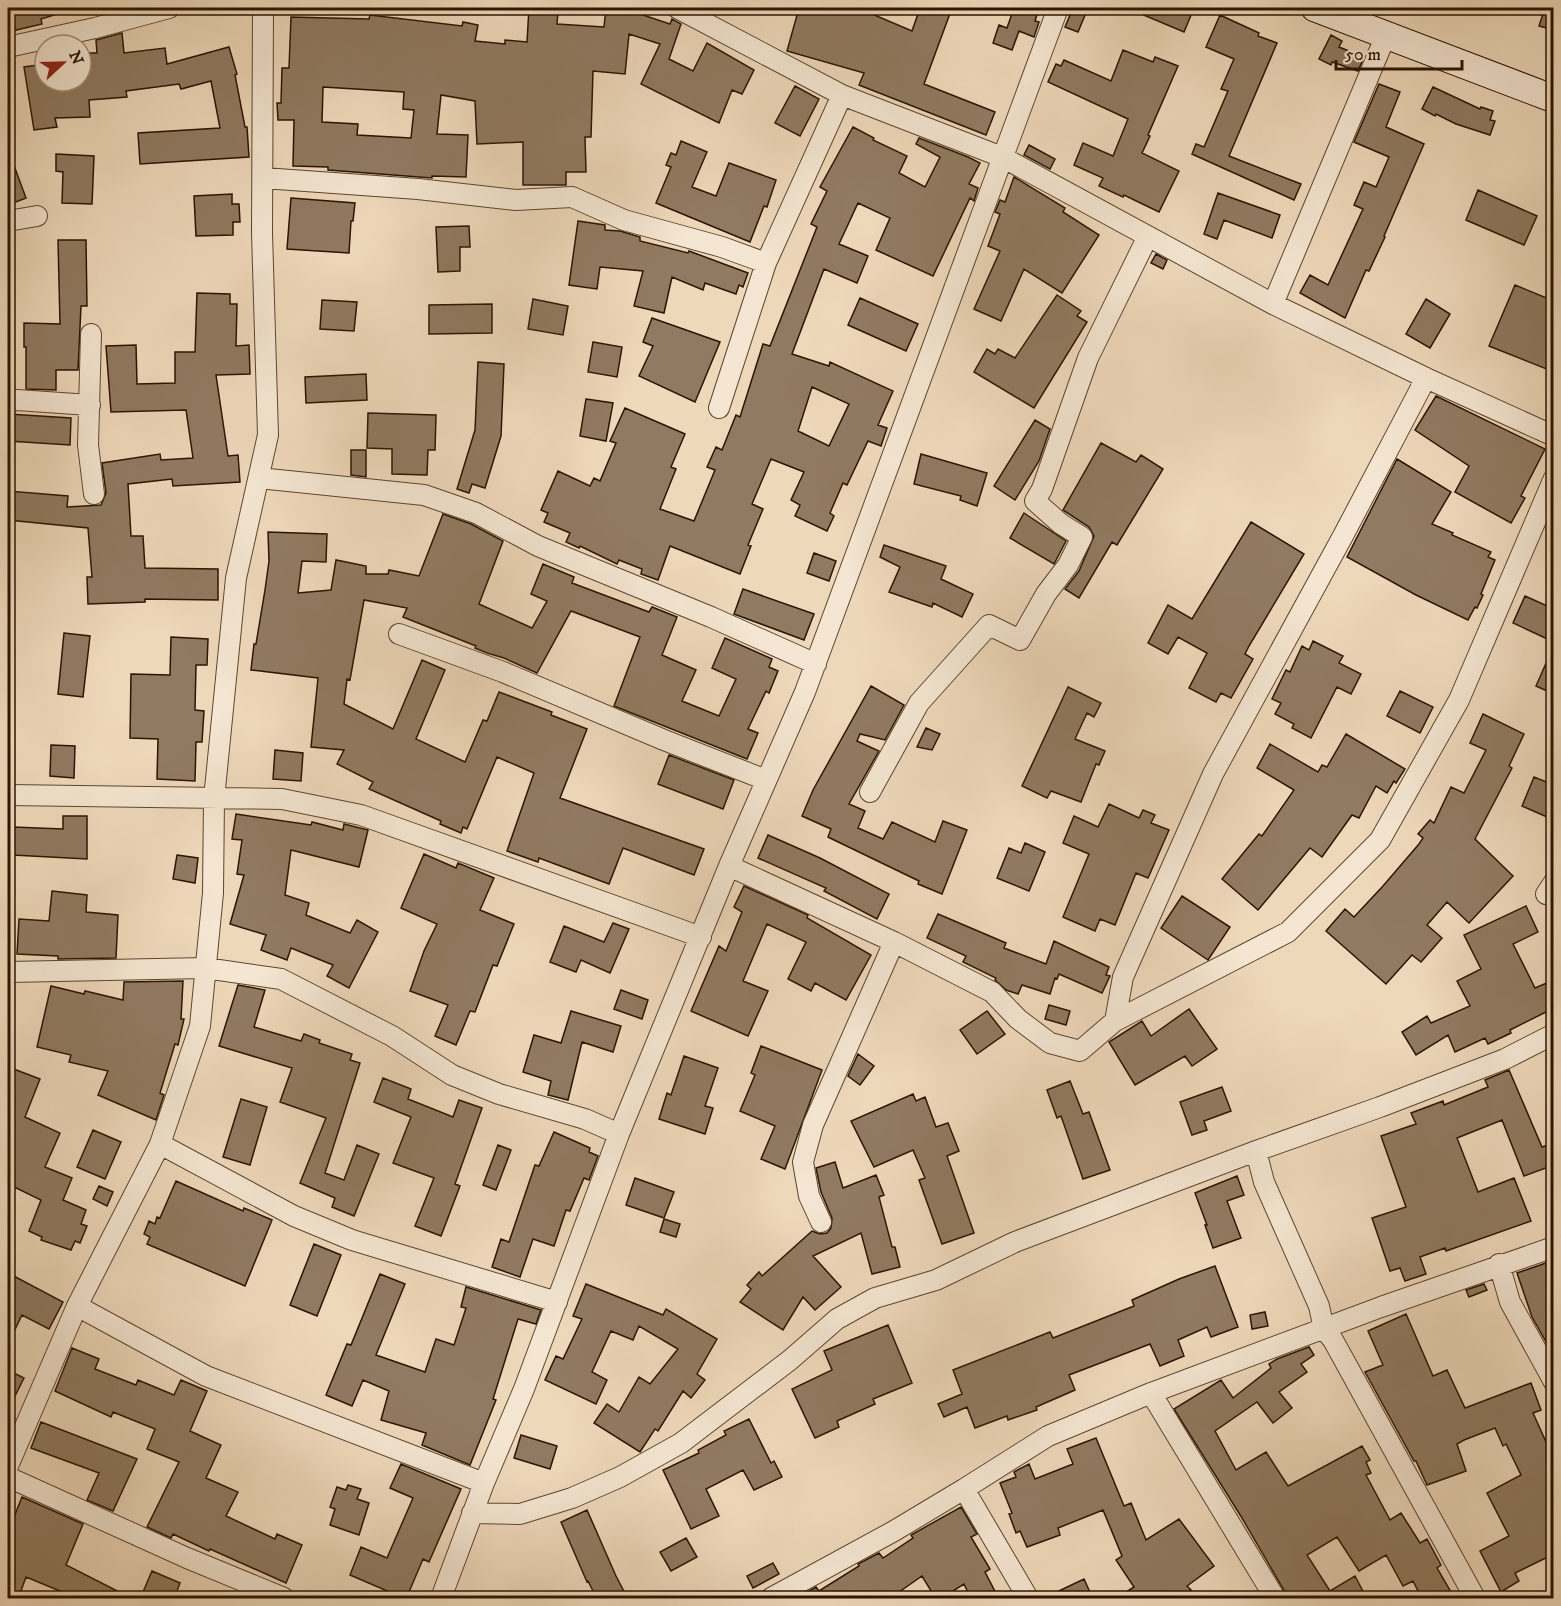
<svg xmlns="http://www.w3.org/2000/svg" width="1561" height="1606" viewBox="0 0 1561 1606" font-family="'IM FELL DW Pica',serif">
<rect width="100%" height="100%" fill="#eed8ba"/>
<filter id="stains"><feTurbulence type="fractalNoise" baseFrequency=".00333" numOctaves="4"/><feColorMatrix values="0 0 0 0 .2 0 0 0 0 .09 0 0 0 0 .02 0 0 0 .5 -.17"/></filter>
<radialGradient id="worn" r=".72"><stop offset=".6" stop-color="#630" stop-opacity="0"/><stop offset="1" stop-color="#630" stop-opacity=".3"/></radialGradient>
<path fill="#907a61" stroke="#2b1501" stroke-width="1.5" fill-rule="evenodd" d="M8 8H66L67 11 41 19 42 24 12 31Z
M529 8H549V10L558 11 557 24 604 27 606 8H631V11L670 24 672 19 681 24 669 59 693 71 707 43 754 70 742 94 732 90 719 123 641 84 660 44 629 34 625 74 593 71 591 137H585L586 172H566V185H523V142L477 144 475 101 441 95 437 134 468 135 466 177 432 176V178L328 170V167L293 166 294 120H278L277 103H281L282 68H289L291 17 369 19 370 15 462 26 463 22 478 25 475 41 505 44V40L527 42ZM323 87 404 92 403 109 414 110 411 138 357 135 358 124 322 122Z
M799 8H858L912 31 920 8H952L924 84 995 112 986 135 859 85 864 73 787 51Z
M1014 8H1039L1035 21 1039 22 1034 37 1019 31 1012 50 993 43 999 25 1007 28Z
M1073 8H1088L1078 32 1065 27Z
M1127 8H1194L1184 32Z
M1545 8H1554V30L1539 26Z
M1220 15 1259 33 1258 36 1277 43 1229 156 1301 184 1294 200 1192 154 1196 144 1204 147 1228 91 1221 89 1234 59 1206 47Z
M122 33 124 53 165 48 167 64 229 47 237 74 235 75 245 127H247L249 157 140 164 138 133 220 128 211 81 181 89 179 84 126 91 127 97 89 100 90 117 55 118 57 127 34 130 24 67 45 64V81H81V53H97L96 40Z
M1331 35 1342 41 1339 47 1364 57 1358 71 1332 62 1331 65 1319 59Z
M1123 50 1153 62 1155 57 1178 66 1148 135 1150 136 1142 153 1179 171 1159 212 1124 195 1123 197 1099 186 1103 178 1074 165 1083 143 1113 156 1128 119 1048 82 1056 64 1061 66 1064 60 1111 81Z
M1379 84 1400 92 1386 127 1424 144 1384 236 1385 237 1369 271 1366 270 1345 318 1300 293 1310 275 1328 285 1363 209 1354 205 1364 182 1376 187 1389 157 1354 142Z
M795 86 819 99 800 136 775 123Z
M1433 87 1480 109 1481 107 1493 111 1490 120 1495 121 1490 135 1456 124 1436 114 1435 116 1422 109Z
M853 127 874 138 873 140 907 156 899 173 925 187 940 157 916 144 919 138 968 157 980 163 969 184 978 188 974 201 970 198 933 276 876 250 890 218 858 203 839 244 868 256 857 283 824 269 792 354 829 366 830 362 893 391 878 425 887 428 881 446 868 441 847 485 843 483 830 513 834 516 827 531 795 516 800 505 791 500 804 472 771 459 752 504 763 509 748 545 751 546 740 574 670 546 658 580 641 574 642 569 619 560 617 564 580 546 579 548 566 542 570 533 544 522 548 513 541 510 558 471 590 486 594 478 600 481 616 443 610 441 625 408 685 434 671 467 676 469 660 509 694 521 715 470 707 467 716 447 722 450 736 415 740 417 763 344 770 346 817 227 811 224 827 191 820 187ZM812 387 849 404 829 446 798 431Z
M681 141 707 152 692 187 716 196 729 163 776 180 767 207 764 206 750 242 656 203 671 167 666 165 671 153 676 155Z
M1029 145 1055 159 1050 169 1024 155Z
M9 152 26 198 8 205V153Z
M56 154 94 156 92 204 62 203 63 172 56 171Z
M1014 177 1065 208 1063 212 1099 235 1062 293 1024 269 1001 321 974 309 1000 251 988 246 1000 214 995 212 1000 200 1005 202Z
M1478 190 1537 216 1524 245 1466 220Z
M1218 193 1280 215 1272 238 1224 220 1217 239 1204 234Z
M232 194V204H239L240 222H233V235L196 236 194 196Z
M291 198 355 203 353 221H351L349 253 287 249Z
M578 221 605 225V230L620 231 640 237V241L688 253 689 251 748 273 743 287 739 285 736 294 705 283 703 290 672 277 664 313 634 306 643 271 600 267 597 289 569 285Z
M469 226 470 247H460V271L438 272 436 227Z
M58 240H86L87 306H81L78 370H56V390L26 389V347H24V323L60 324Z
M1156 254 1167 260 1163 269 1151 263Z
M1515 285 1554 301V372L1489 346Z
M197 293 230 294V304H237L236 346 249 345 250 374 216 375 228 456 238 455 240 482 173 486 172 479 128 484 131 536H143L145 568 218 569V600L145 599V602L88 604 87 577H92L88 528 8 520V491L68 496 67 507 101 505 106 493 102 463 160 454 161 460 193 458 186 410 111 412 106 346 136 345 137 384 175 383V352H195Z
M1057 295 1081 311 1077 316 1087 322 1034 408 974 372 987 349 995 354 998 349 1015 358Z
M860 298 918 324 906 351 848 325Z
M533 299 568 306 563 335 528 329Z
M1426 299 1450 314 1430 348 1406 334Z
M322 300 357 302 354 331 320 329Z
M492 304V333L429 334V305Z
M652 318 720 342 695 402 639 376 653 346 643 342Z
M593 342 622 347 617 377 588 372Z
M478 362 504 364 501 436 485 488 472 484 469 493 457 489 475 430Z
M366 374 367 400 306 403 305 377Z
M1436 396 1545 449 1521 496 1525 498 1511 523 1455 492 1469 466 1415 430Z
M586 399 613 403 606 441 580 436Z
M368 413 436 415 435 450H428L427 475 392 474V449L367 448Z
M8 414 71 418 70 445 8 441Z
M1035 420 1050 429 1039 461 1015 500 994 486Z
M1101 443 1136 462 1141 455 1163 469 1117 545 1112 542 1079 598 1065 589 1079 571 1094 536 1089 527 1063 510Z
M351 450H366V477L351 475Z
M921 454 987 473 977 506 960 500 961 496 914 484Z
M1397 459 1451 492 1432 524 1453 533 1452 535 1491 552 1488 557 1495 560 1481 594 1483 595 1477 608 1475 607 1468 620 1416 595 1347 557Z
M1024 513 1066 541 1054 564 1010 538Z
M443 514 471 524 503 541 479 604 532 628 547 601 531 594 543 564 574 577 572 583 649 612 652 607 677 617 662 655 696 670 682 701 719 716 736 679 712 668 725 638 772 659 769 667 778 671 769 693 766 691 748 729 758 733 747 759 614 706 640 637 571 611 537 673 504 658 487 653 475 648 476 646 403 617 407 608 364 600 350 680 347 679 344 704 393 729 422 660 445 670 416 739 465 762 483 720 487 721 499 692 552 712 551 715 587 729 560 798 704 849 694 875 623 848 609 884 539 858 538 862 507 851 534 773 497 757 467 829 463 827 461 833 440 824 441 821 369 789 373 782 337 764 344 750 311 747 318 678 251 670 254 644H256L265 590 269 561 268 532 327 534 326 562 302 561 298 593 331 590 336 560 366 566V574H388L389 570 419 576Z
M1251 522 1304 554 1249 646 1245 654 1253 659 1231 698 1221 693 1216 702 1189 688 1207 653 1178 637 1168 654 1148 643 1168 605 1192 619Z
M884 545 946 566 941 579 973 594 962 617 933 603 932 607 889 592 900 567 880 557Z
M814 553 836 561 829 581 807 573Z
M743 589 814 614 804 640 734 614Z
M1525 596 1554 609V642L1513 623Z
M64 633 90 636 83 697 58 694Z
M171 637 208 639 207 665H196L195 710 204 711 202 742H196L195 781 157 779 158 739 130 738 131 674 170 675Z
M1313 641 1343 656 1339 663 1361 674 1351 694 1337 687 1311 738 1292 728 1294 724 1275 714 1281 703 1272 699 1286 670 1290 672 1302 646 1309 650Z
M1554 645V694L1536 686Z
M871 686 904 705 885 740 860 734 857 741 879 751 849 804 865 811 858 828 883 839 892 822 935 842 943 821 967 830 942 894 918 884 919 881 828 837 831 829 802 816 813 790Z
M1068 687 1101 703 1094 717 1087 713 1075 739 1105 751 1099 765 1096 764 1081 802 1051 791 1047 798 1022 786Z
M1400 691 1433 707 1420 733 1387 716Z
M1483 714 1524 734 1509 766 1512 768 1475 839 1513 876 1469 923 1447 902 1427 925 1442 938 1421 962 1412 955 1386 984 1326 931 1345 909 1354 917 1383 886 1419 844 1423 838 1418 834 1430 820 1434 823 1451 787 1464 793 1486 750 1470 743Z
M926 728 940 734 932 750 917 747Z
M1346 734 1405 769 1396 783 1394 781 1387 793 1376 786 1359 818 1352 815 1322 857 1310 848 1258 910 1222 879 1259 834 1262 836 1294 790 1257 768 1270 744 1318 772 1322 765 1327 767Z
M51 745 75 746 74 778 50 776Z
M275 750 303 753 301 781 273 779Z
M669 755 734 780 723 809 658 784Z
M1534 777 1554 785V820L1522 806Z
M1109 804 1139 818 1143 810 1155 815 1151 823 1169 830 1148 878 1136 873 1115 925 1100 919 1095 931 1063 917 1089 854 1063 843 1074 816 1098 827Z
M236 814 311 825 312 822 343 830 344 824 368 830 359 867 291 850 285 895 309 903 306 915 350 933 357 920 378 932 349 988 327 976 333 965 291 948 287 960 261 950 266 935 230 924 244 875 237 874 242 840 232 839Z
M63 816H87V859L13 855V827L63 829Z
M768 835 820 858 889 894 877 919 824 891 826 888 758 858Z
M1025 843 1045 852 1029 891 997 878 1009 848 1021 853Z
M424 854 456 868 458 863 494 878 480 910 514 924 497 966 493 965 475 1012 470 1011 456 1045 435 1036 448 1005 410 991 424 951 437 924 401 908Z
M177 855 198 858 195 883 173 879Z
M744 886 808 915 807 918 871 955 846 1000 815 983 811 991 788 979 806 942 767 924 743 981 768 991 748 1036 691 1011 719 946 726 951 742 912 734 907Z
M52 891 87 895 86 912 118 915 116 958 58 959V956L17 954 19 919 49 921Z
M1182 896 1230 927 1208 960 1161 928Z
M1526 906 1538 932 1513 944 1535 988 1554 980V1008L1510 1030 1511 1033 1488 1044 1485 1038 1455 1052 1448 1035 1416 1055 1402 1032 1427 1016 1431 1023 1470 1006 1457 981 1481 969 1464 935Z
M938 914 1006 943 1004 948 1046 964 1054 941 1109 967 1106 975 1110 976 1102 993 1059 974 1057 979 1055 978 1050 994 1022 985 1018 994 1006 990 995 980 996 978 963 962 966 956 927 938Z
M613 923 629 929 610 973 581 960 576 972 550 962 564 926 604 942Z
M183 981 181 1019H184L178 1045 175 1044 160 1093 164 1095 156 1120 98 1095 108 1071 69 1062 71 1055 37 1047 51 986 84 994 85 991 123 1000 124 982Z
M238 985 265 990 254 1027 301 1041 304 1034 320 1040 319 1043 352 1054 350 1060 360 1063 325 1173 344 1180 357 1145 379 1154 354 1216 332 1207 335 1198 300 1183 326 1118 280 1102 292 1068 219 1046Z
M621 990 648 1000 642 1019 614 1009Z
M1049 1005 1070 1011 1066 1025 1045 1019Z
M1189 1009 1217 1049 1192 1066 1185 1056 1135 1085 1109 1042 1142 1021 1151 1036Z
M571 1011 621 1026 613 1052 582 1042 568 1100 548 1095 551 1081 523 1072 534 1035 561 1043Z
M987 1011 1005 1034 977 1054 960 1030Z
M761 1046 822 1070 785 1169 761 1159 775 1126 740 1111 755 1075 751 1073Z
M858 1054 874 1066 860 1085 848 1076Z
M684 1056 718 1068 705 1106 713 1108 705 1134 659 1119 667 1093 671 1095Z
M11 1068 40 1079 25 1117 60 1133 45 1167 72 1178 63 1200 86 1210 81 1224 87 1226 80 1243 75 1241 71 1250 41 1240 42 1237 29 1231 41 1200 8 1184V1077Z
M1509 1070 1542 1147 1554 1143V1165L1524 1176 1502 1120 1457 1138 1478 1192 1514 1178 1531 1221 1446 1251 1445 1248 1420 1257 1426 1274 1405 1281 1400 1268 1390 1271 1372 1218 1406 1207 1381 1136 1416 1124 1411 1113 1443 1101 1444 1105 1488 1087 1485 1080Z
M383 1078 411 1089 408 1099 453 1117 459 1100 482 1108 455 1184 460 1186 441 1236 415 1226 434 1178 393 1163 411 1117 374 1102Z
M1070 1081 1083 1114 1089 1112 1110 1170 1083 1179 1061 1116 1057 1118 1047 1090Z
M1222 1087 1231 1111 1204 1121 1207 1130 1192 1135 1180 1102Z
M913 1094 916 1101 925 1097 936 1127 948 1123 959 1151 947 1156 974 1233 942 1244 919 1180 925 1178 913 1150 874 1167 851 1121Z
M241 1099 267 1107 250 1165 223 1157Z
M93 1130 121 1142 105 1179 77 1167Z
M554 1132 590 1148 589 1152 598 1156 589 1180 584 1178 570 1211 566 1210 554 1246 533 1239 520 1277 492 1267 501 1239 509 1242 535 1165 539 1166Z
M498 1145 511 1150 496 1190 483 1185Z
M835 1162 843 1188 876 1175 884 1195 879 1197 892 1247H895L900 1267 872 1274 861 1233 813 1256 841 1287 815 1310 803 1297 783 1330 740 1302 751 1289 747 1285 759 1272 762 1276 812 1231 820 1234 827 1233 831 1228 832 1218 821 1192 816 1168Z
M1237 1176 1244 1195 1227 1201 1241 1238 1213 1248 1205 1225H1207L1195 1193Z
M635 1178 674 1192 664 1218 626 1205Z
M176 1181 243 1211 244 1208 272 1220 245 1286 147 1244 150 1237 144 1234 149 1221 155 1224 157 1217 160 1218Z
M99 1186 113 1192 107 1206 93 1199Z
M664 1219 680 1224 676 1237 660 1232Z
M314 1244 341 1255 317 1316 290 1305Z
M1546 1263 1554 1286V1356L1532 1317 1517 1273Z
M1215 1266 1238 1327 1211 1337 1207 1327 1178 1340 1184 1356 1160 1366 1150 1344 1069 1375 1075 1390 1036 1407 1037 1410 1008 1420 1007 1416 975 1428 967 1407 944 1417 938 1404 962 1394 953 1370 1050 1332 1053 1338 1134 1306 1132 1300 1179 1279Z
M8 1273 63 1302 49 1329 22 1315 8 1344Z
M380 1274 405 1284 376 1355 425 1372 436 1339 454 1345 466 1308 461 1307 466 1287 541 1310 536 1324 518 1319 493 1399 496 1400 470 1465 422 1445 426 1433 381 1420 389 1391 363 1380 352 1406 326 1395 347 1344 351 1345Z
M586 1284 663 1315 666 1309 717 1339 697 1374 705 1380 691 1398 683 1391 658 1431 655 1429 640 1452 594 1423 607 1404 619 1412 639 1377 650 1384 678 1349 639 1326 633 1340 611 1331 592 1372 607 1380 596 1404 545 1380 556 1356 563 1359 582 1319 573 1316Z
M1484 1284 1487 1290 1469 1297 1466 1290Z
M1265 1312 1268 1326 1252 1329 1250 1315Z
M1406 1314 1433 1376 1447 1370 1465 1408 1531 1383 1541 1410 1533 1413 1547 1444 1554 1441V1554L1515 1573 1519 1581 1501 1592 1480 1551 1509 1536 1487 1493 1521 1475 1506 1444 1503 1446 1495 1428 1464 1440 1457 1444 1466 1471 1427 1485 1416 1461H1414L1365 1372 1383 1365 1368 1331Z
M888 1325 912 1383 873 1399 875 1404 837 1421 839 1427 815 1438 792 1389 832 1370 824 1351Z
M1309 1347 1314 1355 1301 1364 1307 1372 1279 1392 1292 1408 1273 1423 1257 1402 1215 1431 1236 1470 1266 1452 1288 1486 1362 1446 1370 1460 1366 1462 1371 1473 1366 1475 1390 1520 1401 1513 1420 1543 1427 1539 1441 1565 1437 1568 1455 1599H1422L1413 1581 1403 1586 1386 1555 1359 1571 1337 1537 1307 1555 1330 1591 1355 1576 1367 1599H1287L1285 1592 1242 1518 1174 1409 1221 1380 1233 1398 1271 1368 1269 1364 1277 1359Z
M72 1348 99 1359 95 1369 136 1385 138 1380 174 1395 181 1380 207 1391 190 1431 221 1445 206 1478 238 1492 226 1516 275 1539 277 1534 302 1545 286 1583 210 1549 209 1551 173 1534 171 1538 147 1527 179 1462 147 1449 155 1429 113 1412 111 1417 55 1391Z
M8 1370 24 1378 8 1410Z
M749 1419 771 1463 774 1461 782 1477 754 1490 743 1470 706 1489 719 1516 691 1529 663 1470 699 1453 698 1450 726 1435 724 1431Z
M41 1422 137 1459 113 1511 87 1500 99 1473 31 1448Z
M521 1435 557 1446 550 1469 514 1458Z
M1096 1438 1124 1506 1131 1503 1146 1540 1179 1519 1214 1566 1187 1586 1191 1590 1179 1599H1115L1134 1587 1116 1560 1122 1556 1103 1510 1058 1528 1060 1535 1027 1547 1020 1531 1016 1533 1009 1514 1012 1513 1000 1483 1016 1477 1014 1472 1029 1464 1035 1479 1073 1464 1067 1449Z
M401 1464 461 1489 429 1562 423 1559 406 1599 350 1575 361 1547 387 1558 413 1498 390 1488Z
M348 1485 361 1489 357 1499 369 1503 359 1535 330 1525 335 1509 330 1507 337 1487 346 1490Z
M22 1497 83 1524 66 1565 133 1599H57L60 1591 26 1577 18 1599H8V1532Z
M961 1507 977 1534 971 1537 990 1569 985 1572 999 1599H971L964 1584 940 1599H936L922 1576 889 1599H795L816 1587 819 1591 859 1566 858 1564 879 1553 883 1558 913 1538 911 1535Z
M587 1510 616 1576 628 1599H597L588 1581 587 1582 561 1522Z
M686 1538 697 1557 671 1571 660 1552Z
M773 1563 779 1574 753 1588 747 1576Z
M152 1571 180 1583 174 1599H140Z
M1084 1579 1093 1599H1042Z"/>
<g fill="none" stroke-linecap="round" stroke-linejoin="round">
<g stroke="#5c462f" stroke-width="22">
<path id="minor" d="M677 8 842 95 1002 157 1273 304 1426 378 1554 436
M8 47 95 28 169 8
M263 178 418 189 516 200 572 197 624 220 722 247 766 263
M8 221 37 216
M1273 304 1386 35
M91 334 88 445 94 494
M8 401 17 400 90 405
M719 408 766 263 842 95
M259 478 424 495 476 513 538 546 711 617 816 664
M399 634 503 672 664 740 766 780
M870 792 919 703 989 625 1020 640 1046 594 1068 565 1082 537 1061 524 1035 501 1042 489 1088 358 1148 236
M8 795 282 799 361 815 701 937
M729 866 894 942 992 992 1018 1019 1050 1043 1080 1051 1115 1021 1288 932 1380 840 1459 700 1554 478
M1546 894 1554 882
M8 975V972L205 968 281 979 392 1036 452 1075 499 1094 585 1119 619 1134
M1115 1021 1123 977 1213 774 1344 534 1426 378
M160 1144 294 1216 352 1240 557 1302
M1256 1151 1264 1182 1319 1306 1324 1329 1333 1340 1475 1598
M821 1222 809 1196 803 1162 813 1125 894 942
M1499 1264 1510 1302 1554 1382
M77 1306 206 1376 484 1483
M1151 1393 1275 1598
M8 1466 77 1306 160 1144 200 1026 213 893 214 799 236 578 268 435 262 233 263 8
M8 1477 187 1558 284 1598
M964 1489 1028 1598
M472 1513 520 1514 572 1498 620 1477 681 1443 790 1360 837 1319 875 1298 936 1280 1015 1242 1256 1151 1380 1107 1505 1059 1554 1034
M441 1598 484 1483 524 1389 619 1134 729 866 805 692 1058 8
M771 1598 894 1531 964 1489 1048 1436 1151 1393 1381 1307 1554 1247"/>
</g>
<g stroke="#2b1501" stroke-width="29">
<path id="secondary" d="M1315 8 1554 99"/>
</g>
<use href="#minor" stroke="#f4e6d2" stroke-width="20"/>
<use href="#secondary" stroke="#f4e6d2" stroke-width="27"/>
</g>
<rect width="1561" height="1606" fill="none" stroke="#eed8ba" stroke-width="30"/>
<rect x="9" y="9" width="1543" height="1588" fill="none" stroke="#2b1501" stroke-width="3"/>
<rect x="15" y="15" width="1531" height="1576" fill="none" stroke="#2b1501" stroke-width="1.5"/>
<g transform="translate(63 63) rotate(68)"><circle r="28" fill="#f4e6d2" stroke="#a4927e" stroke-width="1.5"/>
<path d="M0-4.5L10 22L0 15L-10 22Z" fill="#8f2418"/>
<text y="-9" font-size="16" font-weight="bold" text-anchor="middle" fill="#2b1501">N</text>
</g>
<path d="M1336 60v9h126v-9" fill="none" stroke="#2b1501" stroke-width="3"/>
<text x="1345" y="60" font-size="18" fill="#2b1501" stroke="#f4e6d2" stroke-width="4.5" paint-order="stroke">50 m</text>
<rect width="100%" height="100%" filter="url(#stains)"/>
<rect width="100%" height="100%" fill="url(#worn)"/>
</svg>
